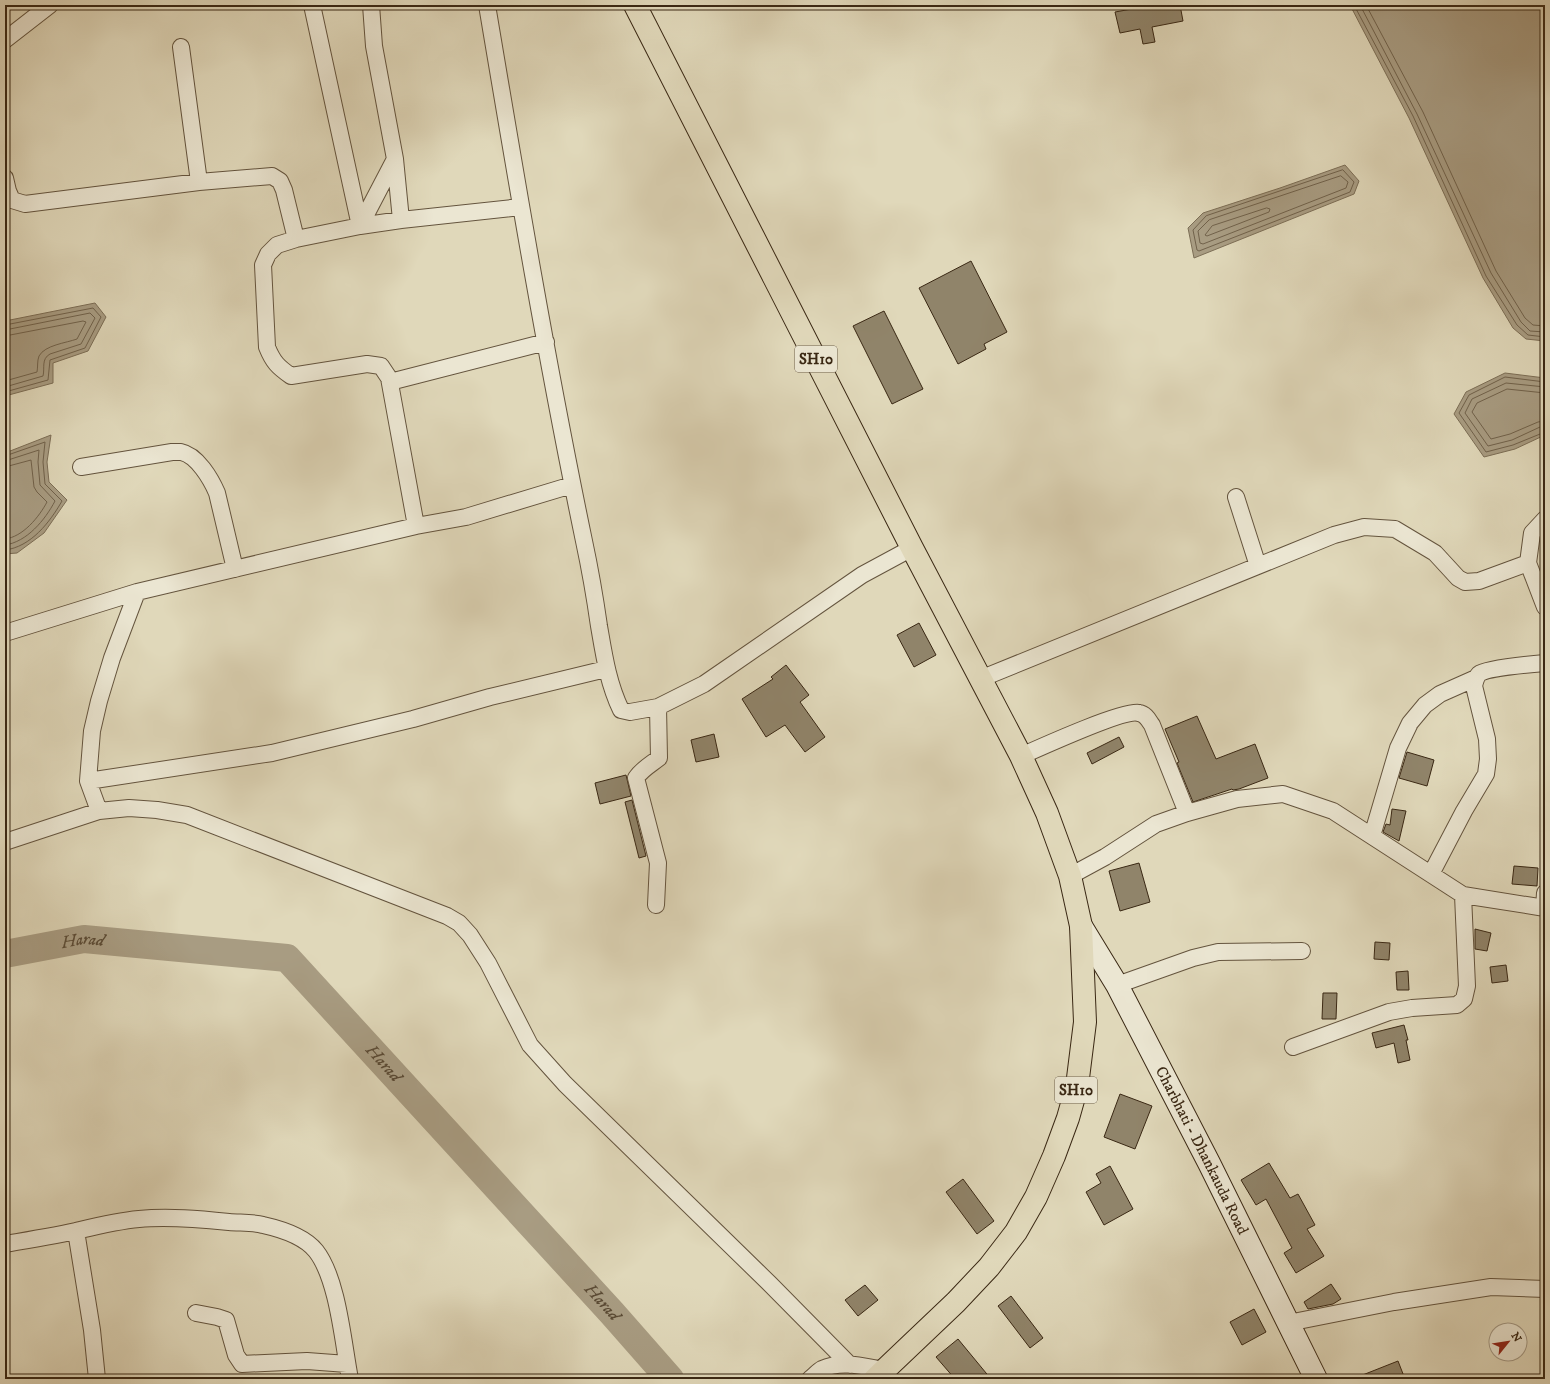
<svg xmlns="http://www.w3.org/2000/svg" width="1550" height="1384" viewBox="0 0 1550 1384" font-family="'IM FELL DW Pica',serif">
<rect width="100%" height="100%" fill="#e0d8ba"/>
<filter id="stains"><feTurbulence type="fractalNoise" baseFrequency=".005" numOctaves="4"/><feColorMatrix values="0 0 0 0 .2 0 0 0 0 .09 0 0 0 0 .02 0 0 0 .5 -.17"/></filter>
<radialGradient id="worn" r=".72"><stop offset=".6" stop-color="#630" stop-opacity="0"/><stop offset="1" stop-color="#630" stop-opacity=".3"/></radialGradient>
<path fill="#a89c82" stroke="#7c6e56" d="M1350 5H1545V341L1526 339 1513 328 1483 278 1409 118Z
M1345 165 1359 181 1354 194 1194 258 1188 228 1203 213 1280 188Z
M95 303 106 317 88 351 53 363V383L5 396V321Z
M1505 373 1545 378V435L1515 449 1484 457 1454 414 1466 392Z
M51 435 47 462 49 482 67 500 44 533 17 553 5 554V453Z"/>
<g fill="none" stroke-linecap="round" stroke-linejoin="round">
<path stroke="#71624b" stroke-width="1" d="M1354 5 1413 116 1486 276 1517 325 1528 335 1545 337
M1360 5 1417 114 1491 273 1521 322 1530 331 1545 332
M1366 5 1423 112 1496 271 1525 318 1533 325 1545 326
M1343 170 1354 182 1350 192 1199 251 1197 250 1193 230 1206 216Z
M1341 176 1348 182 1346 188 1203 244 1200 243 1198 231 1209 220Z
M1267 208 1270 209 1269 212 1207 236 1205 235 1212 226Z
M5 325 93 308 101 317 85 348 50 360 48 380 5 392
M5 330 90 313 95 318 81 344 50 354C41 359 45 368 43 376L5 387
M5 336 83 321 86 322 77 339C66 343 45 345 39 356 37 361 38 367 37 372L5 381
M1545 382 1505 377 1469 395 1459 413 1486 452 1513 445 1545 432
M1545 387 1506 383 1472 399 1465 413 1488 446 1512 440 1540 427H1545
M1545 393 1507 389 1477 403 1472 412 1491 439 1510 434 1538 422 1545 421
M5 456 45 442 43 462 45 484 62 501C50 522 31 547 5 550
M5 461 39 450 38 462 40 485 55 501C45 520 27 542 5 545
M5 467 31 460 34 487 37 492 47 502C39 517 23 537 5 539"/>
<path stroke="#a89c82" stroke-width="28" id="s1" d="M5 954 84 939 287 958 612 1313 670 1379"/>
</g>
<path fill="#90846a" stroke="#3a2814" d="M1154 5H1180L1183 21 1152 27 1155 42 1143 44 1140 29 1120 33 1115 12Z
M971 261 1007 332 984 344 986 349 958 364 919 288Z
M884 311 923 389 892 404 853 326Z
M919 623 936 655 914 667 897 635Z
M786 665 809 695 800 702 825 737 805 752 785 725 766 737 742 699 773 679 771 677Z
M1197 716 1216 759 1255 744 1268 778 1239 789 1233 790 1232 789 1193 802 1177 763 1179 762 1165 729Z
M714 734 719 757 696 762 691 740Z
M1119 737 1124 747 1092 764 1087 753Z
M1407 752 1434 760 1427 786 1399 778Z
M626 775 631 796 600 804 595 783Z
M632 800 646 856 639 858 625 802Z
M1392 809 1406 811 1399 841 1383 832 1386 824 1390 825Z
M1139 863 1150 902 1120 911 1109 871Z
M1514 866 1538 868 1537 886 1512 884Z
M1475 929 1491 933 1487 951 1475 949Z
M1375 942 1390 943 1389 960 1374 959Z
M1506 965 1508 981 1492 983 1490 967Z
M1408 971 1409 990H1397L1396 972Z
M1323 993H1337L1336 1019H1322Z
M1404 1025 1408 1040H1406L1410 1060 1398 1063 1394 1043 1376 1048 1372 1033Z
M1120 1094 1152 1106 1135 1149 1104 1137Z
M1269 1163 1290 1198 1298 1194 1315 1225 1307 1229 1324 1256 1296 1273 1284 1253 1292 1248 1266 1199 1256 1205 1241 1180Z
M1110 1166 1133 1209 1104 1225 1086 1192 1101 1183 1096 1174Z
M963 1179 994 1221 977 1234 946 1192Z
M1331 1284 1341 1299 1333 1304 1308 1309 1304 1302Z
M865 1285 878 1300 858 1316 845 1300Z
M1011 1296 1043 1338 1030 1348 998 1306Z
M1254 1309 1266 1332 1242 1345 1230 1322Z
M958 1339 991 1379H955L936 1357Z
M1398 1361 1405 1379H1355V1378Z"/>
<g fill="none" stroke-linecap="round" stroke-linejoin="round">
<g stroke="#64543e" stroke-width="18">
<path id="street" d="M312 5 360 226
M371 5 374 46 395 159 401 220
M487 5C517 184 547 363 584 541 590 569 595 598 599 626 604 655 608 683 621 710L630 712 658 707 704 684 862 575 912 548
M5 40 50 5
M181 47 199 182
M5 178 8 191 12 200 25 204 199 182 272 176 280 181 284 190 296 239
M360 226 395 159
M390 382 546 342
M81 467 172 452C175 452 178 452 181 452 197 455 211 479 217 493L235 569
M1236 497 1258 566
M416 526 389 378 381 366 367 364 291 376C278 367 273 362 267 347L263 265 268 254 277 245 296 239 360 226 401 220 521 207
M1528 563 1545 607
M5 633 137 592 416 526 466 517 572 485
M980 679 1334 535 1364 527 1395 529 1435 553 1458 578 1465 582 1479 581 1528 563 1532 533 1545 519
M1021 756C1039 748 1125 709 1139 713 1146 714 1149 721 1152 725L1187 813
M88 781 272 753 413 719 490 697 606 669
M99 811 88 781 92 731 99 701 112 658 137 592
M1372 836 1398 748 1410 723 1425 705 1440 694 1476 678
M5 842 99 811 129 808 157 810 187 815 447 916 459 923 470 935 488 963 530 1045 565 1084 770 1284 850 1365
M1431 874 1464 811 1486 774 1488 759 1487 739 1474 686C1475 682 1476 677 1479 674 1486 668 1533 664 1545 663
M1070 876 1105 857 1156 824 1187 813 1237 799 1283 794 1333 811 1463 895 1545 908
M656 905 658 863 636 778C642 769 650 765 659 758L658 707
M1544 908 1545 893
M1117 985 1193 958 1218 952 1302 951
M1293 1047 1389 1012 1412 1008 1457 1005 1464 999 1467 986 1463 895
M76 1231 92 1330 97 1379
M5 1244C29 1240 53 1236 76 1231 97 1226 117 1221 139 1219 168 1216 200 1219 229 1222 240 1223 252 1222 263 1225 281 1229 304 1236 316 1251 338 1279 343 1343 350 1379
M196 1313 217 1317 226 1320 236 1355 242 1364 307 1361 347 1364
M1288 1323 1394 1302 1491 1287 1545 1289
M810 1379C814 1376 818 1371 822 1369 842 1360 865 1367 885 1370"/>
</g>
<g stroke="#3a2814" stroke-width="24">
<g id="secondary">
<path id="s2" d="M1081 926 1117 985 1209 1163 1316 1379"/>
</g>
</g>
<g stroke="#3a2814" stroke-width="24">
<path id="primary" d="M635 5 912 548 1021 756 1047 813 1070 876 1081 926 1085 1022 1077 1086 1068 1118 1054 1156 1036 1197 1016 1232 989 1267 956 1302 875 1379"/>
</g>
<use href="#street" stroke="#ebe6d2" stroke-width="16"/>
<use href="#secondary" stroke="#ebe6d2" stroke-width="22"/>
<use href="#primary" stroke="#e0d8ba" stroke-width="22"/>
</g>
<g text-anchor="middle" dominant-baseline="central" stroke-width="3.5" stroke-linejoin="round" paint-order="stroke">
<g fill="#ebe6d2" stroke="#6f614d" stroke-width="1">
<rect x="795" y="346" width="42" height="26" rx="3"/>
<rect x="1055" y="1077" width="42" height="26" rx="3"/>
</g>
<g font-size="15" font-weight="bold" fill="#3a2814">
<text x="816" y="359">SH10</text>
<text x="1076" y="1090">SH10</text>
</g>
<g font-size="16" fill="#3a2814" stroke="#ebe6d2">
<text stroke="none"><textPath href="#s2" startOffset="255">Charbhati - Dhankauda Road</textPath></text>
</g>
<g font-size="17" font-style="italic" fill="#5b4b35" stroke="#ebe6d2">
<text stroke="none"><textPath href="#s1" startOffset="79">Harad</textPath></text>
<text stroke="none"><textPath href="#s1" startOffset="427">Harad</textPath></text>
<text stroke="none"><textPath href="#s1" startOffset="751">Harad</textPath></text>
</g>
</g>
<rect width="1550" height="1384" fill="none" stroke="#e0d8ba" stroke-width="20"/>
<rect x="6" y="6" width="1538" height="1372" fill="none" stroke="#3a2814" stroke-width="2"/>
<rect x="10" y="10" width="1530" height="1364" fill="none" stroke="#3a2814"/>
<g transform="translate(1508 1342) rotate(60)"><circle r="19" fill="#ebe6d2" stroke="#a49a86"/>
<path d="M0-3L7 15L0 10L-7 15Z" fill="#8f2418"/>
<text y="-6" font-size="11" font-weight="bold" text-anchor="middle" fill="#3a2814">N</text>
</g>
<rect width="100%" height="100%" filter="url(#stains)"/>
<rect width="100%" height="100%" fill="url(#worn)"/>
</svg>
